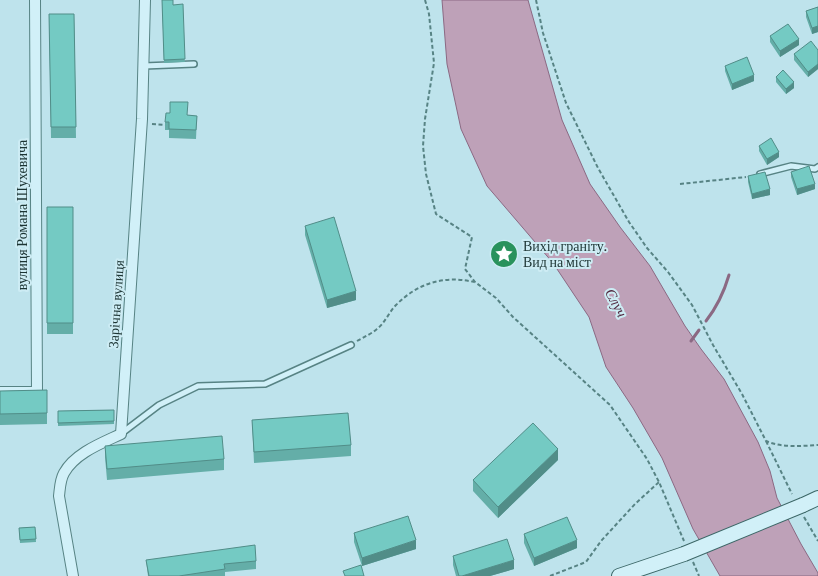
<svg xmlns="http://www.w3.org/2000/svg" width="818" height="576" viewBox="0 0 818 576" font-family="'Crimson Pro',serif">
<rect width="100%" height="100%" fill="#bee3ec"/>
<path fill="#bea1b8" stroke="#8b6983" d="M442 0H528L562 120 590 184 620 227 650 266 685 326 701 349 724 379 758 442 770 471 777 498 801 544 818 573V576H720L693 529 662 458 633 408 606 367 589 317 553 263 487 186 461 129 447 64Z"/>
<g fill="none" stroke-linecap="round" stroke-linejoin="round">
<path stroke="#8b6983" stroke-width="3" d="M706 321C717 307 724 292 729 275
M691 341 699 330"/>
<g stroke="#578384" stroke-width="8">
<path id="lane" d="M144 66 194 64
M760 174 791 166 815 169 818 167
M122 433 159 405 198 386 265 384 351 345"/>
</g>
<g stroke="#578384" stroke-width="12">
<path id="street" d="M0 392H37L35 0
M73 576 59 496C60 488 60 480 64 473 75 453 102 443 121 434L142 119 145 0"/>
</g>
<g stroke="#3b6666" stroke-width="16">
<path id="secondary" d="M803 505 818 498
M619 576 684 554"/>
</g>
<path stroke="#578384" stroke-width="2" stroke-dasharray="4 2.5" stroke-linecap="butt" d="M425 0 429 14 434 63 425 119 423 146 426 174 436 214 472 237 465 269 475 282 496 298 513 317 610 405 647 459 659 482 684 541
M536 0 543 33 566 103 598 168 629 222 647 248 668 272 692 305 713 345 742 394 766 441C782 448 801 446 818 445
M152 124 165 125
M680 184 746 177
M357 341C364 337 371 334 377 329 385 323 389 312 396 305 418 283 444 275 474 282
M766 441 792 494
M804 517 818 541
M693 562 699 576
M550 576 586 562 601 541 635 504 659 482"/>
<use href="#lane" stroke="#d1f0f8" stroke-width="5"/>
<use href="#street" stroke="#d1f0f8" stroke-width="10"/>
<use href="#secondary" stroke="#d1f0f8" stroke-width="14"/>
<g stroke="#3b6666" stroke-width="16" stroke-linecap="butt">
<path id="secondary-bridge" d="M684 554 803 505"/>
</g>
<use href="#secondary-bridge" stroke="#d1f0f8" stroke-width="14"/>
</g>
<path fill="#64aea8" d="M162 0 173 5 185 62 164 63Z
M818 7V32L812 34 806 17V11Z
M49 14H74L76 138H51Z
M770 36 799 45 780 57 770 42Z
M818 50V69L808 77 794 60V54Z
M725 66 754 81 732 90 725 71Z
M776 77 794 88 786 94 776 82Z
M187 115 197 116 196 139 169 138V130H165V122Z
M759 146 779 157 767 165 759 151Z
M791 172 815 189 797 195 791 177Z
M748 176 770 195 752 199 748 182Z
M47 207H73V334H47Z
M305 226 356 300 327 308 305 235Z
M47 390V424L0 425V391Z
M114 410V424L58 426V411Z
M252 420 351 445V456L254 463Z
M105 446 224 459V470L107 480 105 457Z
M558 460 498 518 473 491V480Z
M35 527 36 542 20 543 19 528Z
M354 533 416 549 362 566 354 542Z
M524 534 577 548 534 566 524 543Z
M453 556 514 569 490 576H456L453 565Z
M146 560 256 561V569L225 572V576H148Z"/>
<path fill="#518d88" d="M818 26V32L812 34V28Z
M799 39V45L780 57V51Z
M818 64V69L808 77V72Z
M754 75V81L732 90V84Z
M794 82V88L786 94V89Z
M779 152V157L767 165V159Z
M815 184V189L797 195V189Z
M770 189V195L752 199V194Z
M356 291V300L327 308V300Z
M558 449V460L498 518V507Z
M416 540V549L362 566V558Z
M577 540V548L534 566V558Z
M514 560V569L490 576H462Z"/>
<path fill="#74cac3" stroke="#518d88" d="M162 0H173V5L183 4 185 59 164 60Z
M818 7V26L812 28 806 11Z
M49 14H74L76 127H51Z
M788 24 799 39 780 51 770 36Z
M811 41 818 50V64L808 72 794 54Z
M747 57 754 75 732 84 725 66Z
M783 70 794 82 786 89 776 77Z
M170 102H188L187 115 197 116 196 130 169 129V122H165L166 113H170Z
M771 138 779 152 767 159 759 146Z
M809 166 815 184 797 189 791 172Z
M765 172 770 189 752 194 748 176Z
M47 207H73V323H47Z
M334 217 356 291 327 300 305 226Z
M47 390V413L0 414V391Z
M114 410V421L58 423V411Z
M348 413 351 445 254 452 252 420Z
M533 423 558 449 498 507 473 480Z
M222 436 224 459 107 469 105 446Z
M408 516 416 540 362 558 354 533Z
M567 517 577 540 534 558 524 534Z
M35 527 36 539 20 540 19 528Z
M507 539 514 560 462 576H459L453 556Z
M255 545 256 561 224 564 225 569 179 576H149L146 560Z
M361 565 364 576H345L343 571Z"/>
<defs>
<g id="sight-disc" transform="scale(1.4375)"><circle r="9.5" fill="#29925c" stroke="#cdecf4"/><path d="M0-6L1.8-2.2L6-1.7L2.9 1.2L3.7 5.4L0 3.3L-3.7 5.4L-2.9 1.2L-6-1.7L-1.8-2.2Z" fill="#fff"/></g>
</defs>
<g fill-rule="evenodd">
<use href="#sight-disc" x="504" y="254"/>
</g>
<g text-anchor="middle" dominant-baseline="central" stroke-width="4" stroke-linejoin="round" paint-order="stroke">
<g font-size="14" fill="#1c3433" stroke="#cdecf4">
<text transform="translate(22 215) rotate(-90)">вулиця Романа Шухевича</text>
<text transform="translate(116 304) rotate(-86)">Зарічна вулиця</text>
</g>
<g font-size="14" fill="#1c3433" stroke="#cdecf4" text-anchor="start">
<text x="523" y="246">Вихід граніту.<tspan x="523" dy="16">Вид на міст</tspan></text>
</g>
<g font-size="15" font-style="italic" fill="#532b42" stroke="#cdecf4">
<text transform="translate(616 303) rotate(62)">Случ</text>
</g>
</g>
</svg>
